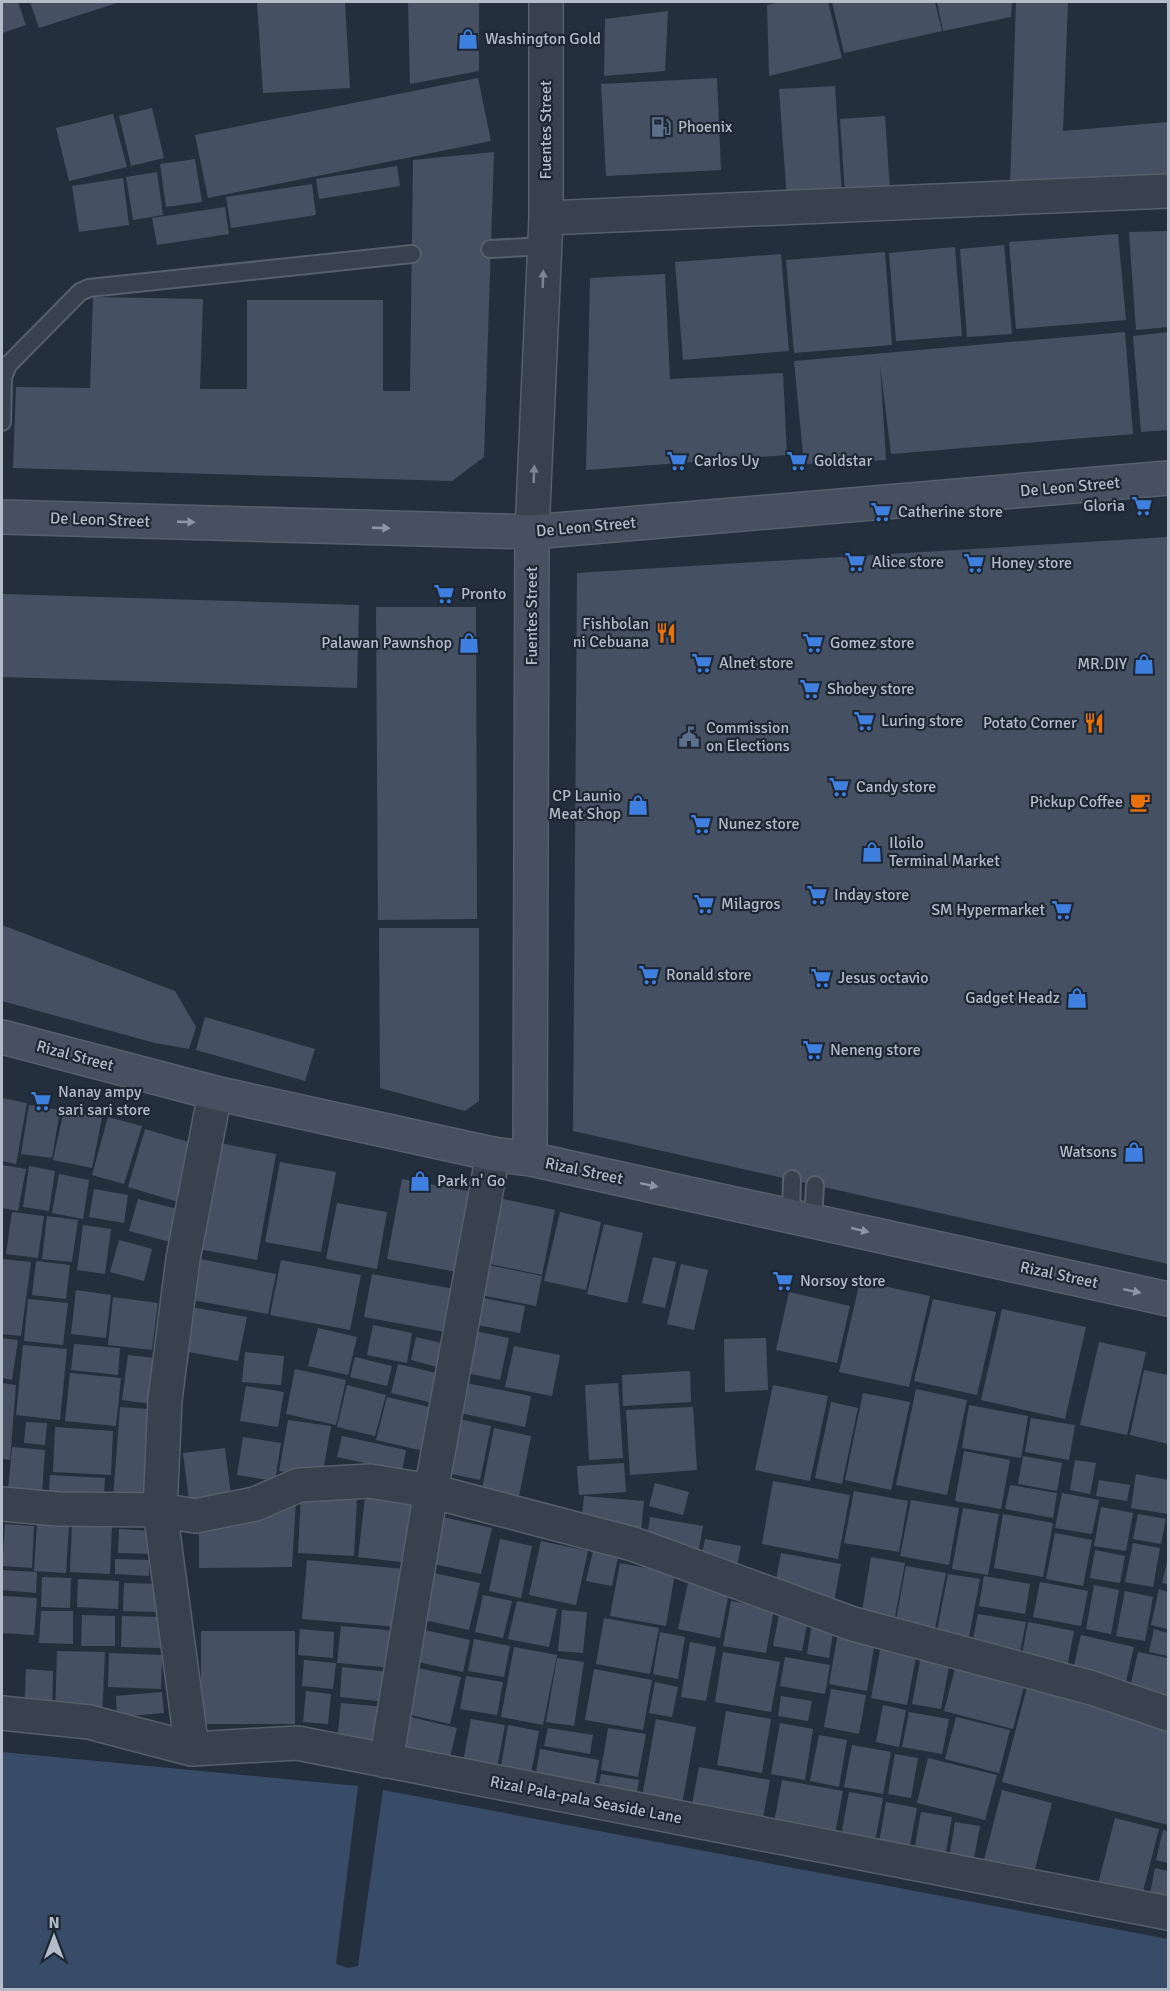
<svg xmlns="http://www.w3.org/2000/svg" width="1170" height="1991" viewBox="0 0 1170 1991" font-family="Signika,sans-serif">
<rect width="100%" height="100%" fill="#242f3e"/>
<path fill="#394c67" d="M2 1752 358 1786 336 1964 348 1968 358 1966 383 1790 1168 1939V1989H2Z"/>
<path fill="#455162" d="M2 2H18L26 25 2 33Z
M30 2H120L39 28Z
M257 2H345L350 88 263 93Z
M408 2 479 3V71L410 84Z
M780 2H828L842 58 769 76 767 5Z
M832 2H935L942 31 844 53Z
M937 2H1012L1011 17 943 31Z
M1016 2H1068L1063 131 1168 122V180L1010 187Z
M668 11 665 71 604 76 605 19Z
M478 78 491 141 208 198 195 135Z
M717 78 721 170 606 176 601 84Z
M835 86 842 196 787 200 779 89Z
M152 108 164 158 131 166 119 116Z
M113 114 127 167 69 181 56 128Z
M885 116 890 190 845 193 840 119Z
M494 152 484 457 452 481 13 468 16 387 90 388 93 297 203 299 200 389H247V300H383V391H410L413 160Z
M195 159 202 202 166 207 160 164Z
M397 166 400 186 319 199 316 179Z
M157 172 163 215 133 220 126 177Z
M123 178 129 225 79 232 72 186Z
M312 184 316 215 231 228 226 197Z
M225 207 229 234 157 245 152 218Z
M1168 231V327L1136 330 1129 232Z
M1118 234 1126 320 1016 329 1009 242Z
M1004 245 1012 334 967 337 960 249Z
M955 247 962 336 896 341 889 253Z
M885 252 892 345 794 353 786 260Z
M781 254 789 351 683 360 675 262Z
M665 274 670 379 783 373 787 455 586 470 590 278Z
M1125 332 1133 434 891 454 880 365 886 460 804 464 794 361Z
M1168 332V430L1141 432 1133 336Z
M1168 537V1264L573 1131 577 573Z
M2 594 359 605 357 688 2 677Z
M376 607H476L477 919 378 920Z
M2 925 175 991 196 1027 189 1049 155 1043 2 1001Z
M379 928H479V1101L465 1111 380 1088Z
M205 1017 315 1049 305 1081 196 1050Z
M2 1098 27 1103 16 1164 2 1161Z
M29 1105 60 1110 52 1158 21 1154Z
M64 1110 102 1118 92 1168 53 1160Z
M108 1117 142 1126 124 1184 92 1175Z
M145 1129 202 1146 185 1204 128 1187Z
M219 1143 276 1154 257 1260 199 1249Z
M280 1162 336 1172 321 1252 265 1242Z
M2 1165 26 1169 18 1211 2 1208Z
M29 1166 55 1171 49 1211 23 1207Z
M59 1174 89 1180 83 1219 52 1213Z
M402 1179 473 1192 457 1272 387 1259Z
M94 1189 128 1195 124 1223 89 1217Z
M494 1197 555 1210 542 1275 481 1262Z
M138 1199 189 1212 181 1245 129 1231Z
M337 1203 387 1212 377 1269 326 1259Z
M12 1212 44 1216 38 1258 6 1254Z
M560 1212 601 1222 586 1290 544 1281Z
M47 1216 78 1220 72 1262 42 1259Z
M604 1224 643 1233 627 1303 587 1294Z
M83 1225 111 1229 105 1274 77 1270Z
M119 1240 152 1249 144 1281 110 1272Z
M653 1257 676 1262 665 1308 642 1303Z
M2 1259 31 1262 21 1336 2 1334Z
M200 1259 276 1274 268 1314 192 1300Z
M281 1260 361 1275 350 1330 270 1315Z
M36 1261 70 1265 66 1299 32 1295Z
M483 1264 542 1276 536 1306 476 1294Z
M681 1264 708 1270 694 1330 667 1324Z
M372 1274 454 1289 446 1332 364 1317Z
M860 1281 930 1296 909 1387 839 1372Z
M76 1290 111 1295 106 1338 71 1334Z
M789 1292 850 1306 837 1363 776 1350Z
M113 1297 158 1303 152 1350 108 1345Z
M478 1297 525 1306 520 1333 472 1324Z
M28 1299 68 1303 63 1345 24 1341Z
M933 1299 996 1312 977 1395 914 1381Z
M191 1307 247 1317 238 1361 183 1351Z
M1002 1309 1086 1327 1065 1419 981 1400Z
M373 1325 412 1333 407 1363 367 1355Z
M318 1328 357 1337 348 1375 308 1366Z
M470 1330 509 1338 500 1380 461 1372Z
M416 1337 454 1346 449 1370 411 1360Z
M2 1338 18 1340 12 1380 2 1378Z
M766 1338 768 1390 725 1392 724 1339Z
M1099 1342 1146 1352 1127 1435 1080 1425Z
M74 1344 120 1348 118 1375 71 1370Z
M23 1345 67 1349 60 1420 16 1415Z
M514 1346 560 1355 552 1396 505 1387Z
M245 1352 284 1356 281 1385 242 1382Z
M128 1355 165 1359 159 1405 122 1400Z
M355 1357 392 1366 387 1386 350 1377Z
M398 1364 449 1376 441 1405 391 1393Z
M295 1369 346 1380 336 1425 286 1414Z
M1144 1370 1168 1375V1444L1130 1435Z
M690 1371 691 1402 623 1406 622 1375Z
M70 1373 121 1378 116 1426 65 1421Z
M2 1383 16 1385 10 1460 2 1459Z
M466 1383 531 1396 525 1427 460 1413Z
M618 1383 623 1458 589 1460 585 1385Z
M347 1385 386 1395 375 1436 337 1427Z
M773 1385 828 1396 810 1481 755 1470Z
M246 1386 284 1392 278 1427 240 1421Z
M916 1389 967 1400 947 1495 896 1485Z
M863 1393 910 1402 891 1490 845 1480Z
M387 1397 442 1410 432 1453 376 1440Z
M831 1402 858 1408 842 1484 815 1478Z
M969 1405 1028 1416 1021 1458 962 1448Z
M120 1407 163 1410 156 1502 113 1498Z
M693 1407 697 1470 630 1475 626 1410Z
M454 1418 491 1426 480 1480 442 1472Z
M1031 1418 1075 1425 1069 1460 1025 1452Z
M288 1420 331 1426 322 1478 279 1471Z
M26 1422 47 1423 45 1445 24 1443Z
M55 1427 113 1431 111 1475 53 1472Z
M494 1428 531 1436 519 1496 482 1489Z
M342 1436 406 1450 402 1471 337 1457Z
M243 1437 281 1443 275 1481 237 1475Z
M12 1447 45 1450 42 1493 8 1490Z
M225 1448 231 1496 189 1501 183 1453Z
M964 1451 1010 1460 1001 1509 955 1501Z
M1023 1456 1062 1463 1057 1491 1018 1484Z
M1075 1460 1096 1463 1090 1494 1070 1490Z
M624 1463 626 1492 579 1495 577 1466Z
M1136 1474 1168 1480V1514L1131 1508Z
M50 1475 105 1478 104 1494 49 1491Z
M1099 1480 1130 1485 1127 1501 1096 1496Z
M773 1481 850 1495 838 1559 762 1544Z
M655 1483 689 1492 683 1515 649 1506Z
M1010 1485 1057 1493 1053 1518 1005 1509Z
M854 1491 908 1501 899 1552 844 1543Z
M1062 1493 1099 1500 1092 1534 1055 1528Z
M301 1495 357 1498 354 1556 298 1553Z
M584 1496 644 1501 641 1532 581 1526Z
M365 1498 416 1503 410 1563 358 1557Z
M911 1500 959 1508 949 1565 900 1556Z
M296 1501 292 1567 199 1568V1522Z
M1101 1507 1133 1513 1126 1551 1094 1546Z
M963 1508 999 1514 988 1575 952 1569Z
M1003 1514 1053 1523 1043 1577 994 1568Z
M1138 1514 1166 1519 1161 1544 1133 1539Z
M443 1517 492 1528 481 1574 433 1564Z
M650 1517 703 1526 698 1554 646 1545Z
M5 1524 34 1526 32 1568 2 1566Z
M37 1524 69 1526 66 1573 34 1571Z
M72 1524 112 1526 110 1574 70 1572Z
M119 1529 152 1531 151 1554 118 1553Z
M1055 1533 1092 1540 1083 1586 1046 1579Z
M500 1539 532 1546 521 1598 489 1591Z
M705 1539 741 1546 736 1571 700 1564Z
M541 1541 588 1551 576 1605 529 1595Z
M1133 1543 1160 1548 1153 1587 1125 1582Z
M1095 1550 1125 1556 1120 1583 1090 1578Z
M593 1551 618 1557 612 1586 586 1581Z
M781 1553 841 1564 834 1602 774 1591Z
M871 1557 905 1563 895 1617 862 1611Z
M1168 1558V1584L1162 1583Z
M115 1559 149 1560V1576L115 1574Z
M307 1560 404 1569 398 1627 302 1619Z
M620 1563 675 1573 666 1626 610 1616Z
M906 1566 946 1573 934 1634 895 1626Z
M2 1570 37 1572 36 1593 2 1590Z
M425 1571 480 1583 469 1630 415 1618Z
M948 1574 980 1579 968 1642 936 1636Z
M984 1576 1030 1584 1025 1614 979 1606Z
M42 1577 71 1578 70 1608 41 1607Z
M78 1579 119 1581 118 1609 77 1607Z
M1040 1582 1088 1591 1081 1626 1033 1617Z
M124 1583 160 1584 159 1612 123 1611Z
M688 1583 729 1593 720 1638 678 1629Z
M1094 1585 1119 1590 1111 1634 1086 1629Z
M1159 1589 1168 1592V1629L1151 1625Z
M1125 1591 1153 1597 1145 1641 1116 1636Z
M483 1595 512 1601 503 1638 475 1632Z
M3 1596 37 1598 34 1635 2 1633Z
M517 1601 557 1609 549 1647 508 1639Z
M731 1601 774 1609 766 1653 723 1646Z
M780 1609 809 1614 802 1651 773 1646Z
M562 1610 587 1612 583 1653 558 1651Z
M41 1611H73V1644L39 1643Z
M978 1614 1026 1622 1019 1657 971 1649Z
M82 1615 115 1616V1646H81Z
M122 1616 161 1617 160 1648 121 1647Z
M604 1618 659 1628 650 1674 596 1664Z
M812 1622 834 1627 829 1658 807 1654Z
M1028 1622 1074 1631 1067 1668 1021 1660Z
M341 1626 397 1631 393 1668 337 1663Z
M416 1628 470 1640 463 1672 409 1660Z
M300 1629 334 1632 333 1658 298 1655Z
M1154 1629 1168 1633V1656L1149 1652Z
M201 1631H295V1724H201Z
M660 1632 685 1637 678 1679 653 1674Z
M838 1633 875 1640 867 1691 829 1684Z
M1081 1635 1134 1647 1125 1686 1072 1674Z
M474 1639 510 1646 504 1677 468 1671Z
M690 1642 716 1647 706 1701 681 1697Z
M881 1645 917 1651 907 1705 871 1698Z
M514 1647 557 1655 543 1725 501 1717Z
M57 1651 105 1652 102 1718 55 1716Z
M723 1652 780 1662 771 1712 715 1702Z
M1138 1652 1168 1658V1690L1166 1701 1129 1692Z
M109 1653 162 1655 161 1689 108 1687Z
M921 1656 950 1661 941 1709 912 1704Z
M785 1657 830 1665 825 1694 780 1686Z
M557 1658 584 1662 574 1726 546 1722Z
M304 1660 336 1663 333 1689 302 1686Z
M957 1661 1026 1679 1013 1729 944 1711Z
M408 1666 461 1677 450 1724 398 1712Z
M342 1667 389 1672 387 1702 340 1697Z
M26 1669 53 1671 52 1715 24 1714Z
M594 1669 652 1680 643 1730 585 1720Z
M466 1676 503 1682 497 1715 460 1709Z
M655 1682 678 1687 672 1717 649 1713Z
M1028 1683 1168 1719V1825L1002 1782Z
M831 1689 866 1695 859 1734 824 1727Z
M306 1691 331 1694 328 1724 303 1722Z
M162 1692 164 1713 117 1717 116 1696Z
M781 1696 812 1701 808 1721 778 1716Z
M341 1703 386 1707 383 1745 337 1742Z
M883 1705 906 1710 899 1747 876 1742Z
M726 1711 771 1719 762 1773 717 1765Z
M909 1712 949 1719 942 1754 902 1747Z
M402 1715 457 1728 450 1757 395 1745Z
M956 1717 1010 1730 999 1773 945 1759Z
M471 1719 505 1725 495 1779 461 1772Z
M656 1719 696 1727 681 1810 641 1803Z
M780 1723 813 1729 805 1780 771 1774Z
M508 1725 539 1731 529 1784 499 1778Z
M548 1728 593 1735 590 1754 544 1746Z
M608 1728 646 1734 638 1777 601 1770Z
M819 1735 847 1740 839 1787 810 1781Z
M852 1745 891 1752 883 1794 844 1787Z
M540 1749 599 1760 593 1794 534 1784Z
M895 1754 918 1758 911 1798 888 1794Z
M928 1758 997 1775 985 1820 917 1803Z
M699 1767 770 1780 762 1823 691 1810Z
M601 1774 639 1780 635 1803 597 1797Z
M782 1780 843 1791 834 1839 773 1828Z
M1002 1790 1052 1803 1034 1873 984 1860Z
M849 1792 883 1798 874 1848 840 1842Z
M886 1802 917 1808 908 1855 878 1849Z
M921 1812 952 1817 944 1862 913 1857Z
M1115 1818 1159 1829 1142 1895 1098 1884Z
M955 1822 980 1826 972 1869 948 1865Z
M1163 1830 1168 1831V1863L1156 1860Z
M1155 1868 1168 1871V1898L1150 1894Z"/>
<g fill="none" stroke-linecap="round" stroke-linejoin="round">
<g stroke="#565f6c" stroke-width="20">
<path id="lane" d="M490 249 544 246
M2 422 3 377 8 365 80 292 89 288 412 254
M791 1216 792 1179
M813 1220 815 1185"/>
</g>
<g stroke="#565f6c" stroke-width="36">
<path id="street" d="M546 218 1168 191
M532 532 546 218V2
M2 1504 58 1509 160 1510 195 1516 255 1504 299 1485 370 1481 431 1491 633 1544 853 1624 1092 1688 1168 1714
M2 1713 89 1722 192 1749 297 1743 1168 1913
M192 1749 160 1510 165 1400 183 1259 215 1093
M386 1761 431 1491 493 1154"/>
</g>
<g stroke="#565f6c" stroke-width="36">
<path id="secondary" d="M2 517 532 532 1168 478
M2 1037 215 1093 493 1154 530 1159 1168 1299
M530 1159 532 532"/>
</g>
<use href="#lane" stroke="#38414e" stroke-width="16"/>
<use href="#street" stroke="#38414e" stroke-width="33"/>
<use href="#secondary" stroke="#465061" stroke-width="33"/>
</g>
<defs><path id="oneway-solid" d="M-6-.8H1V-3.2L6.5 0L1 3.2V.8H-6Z" transform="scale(1.5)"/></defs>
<g fill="#7c8592">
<use href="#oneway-solid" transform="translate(543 279) rotate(-88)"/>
<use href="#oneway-solid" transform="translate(534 474) rotate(-88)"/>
</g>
<g fill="#8e96a5">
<use href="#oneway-solid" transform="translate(186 522) rotate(2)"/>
<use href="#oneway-solid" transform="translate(381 528) rotate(2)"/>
<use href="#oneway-solid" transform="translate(649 1185) rotate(12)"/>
<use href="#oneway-solid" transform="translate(860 1230) rotate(13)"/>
<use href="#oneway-solid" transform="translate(1132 1291) rotate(12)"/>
</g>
<defs>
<g id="shop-bare" transform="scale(1.62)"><path d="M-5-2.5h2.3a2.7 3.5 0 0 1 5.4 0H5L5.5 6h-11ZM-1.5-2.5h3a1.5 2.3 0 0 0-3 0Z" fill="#3f7fe0" stroke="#1d2633" stroke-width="2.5" paint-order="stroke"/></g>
<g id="fuel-bare" transform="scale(1.62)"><path d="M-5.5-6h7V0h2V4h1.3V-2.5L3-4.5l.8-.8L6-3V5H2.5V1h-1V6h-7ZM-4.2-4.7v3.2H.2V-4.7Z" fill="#5c6f8a" stroke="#1d2633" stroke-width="2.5" paint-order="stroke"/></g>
<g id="supermarket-bare" transform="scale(1.62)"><path d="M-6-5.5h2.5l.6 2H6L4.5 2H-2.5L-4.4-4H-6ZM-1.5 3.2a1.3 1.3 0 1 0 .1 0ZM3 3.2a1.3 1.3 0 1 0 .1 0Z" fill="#3f7fe0" stroke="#1d2633" stroke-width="2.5" paint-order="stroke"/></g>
<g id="restaurant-bare" transform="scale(1.62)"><path d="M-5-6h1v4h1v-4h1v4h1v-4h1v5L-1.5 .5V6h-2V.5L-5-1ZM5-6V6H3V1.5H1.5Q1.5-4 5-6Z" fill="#e8710a" stroke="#1d2633" stroke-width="2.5" paint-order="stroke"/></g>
<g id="civic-bare" transform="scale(1.62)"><path d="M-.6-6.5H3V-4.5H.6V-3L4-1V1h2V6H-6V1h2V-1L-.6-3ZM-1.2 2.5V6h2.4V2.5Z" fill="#5c6f8a" stroke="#1d2633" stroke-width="2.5" paint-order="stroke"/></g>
<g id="cafe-bare" transform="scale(1.62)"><path d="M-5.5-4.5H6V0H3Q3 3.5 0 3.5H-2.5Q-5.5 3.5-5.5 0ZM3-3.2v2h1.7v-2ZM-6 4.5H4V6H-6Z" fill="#e8710a" stroke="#1d2633" stroke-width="2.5" paint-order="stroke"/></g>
</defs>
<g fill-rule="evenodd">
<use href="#shop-bare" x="468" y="39"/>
<use href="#fuel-bare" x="661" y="127"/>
<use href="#supermarket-bare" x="677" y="461"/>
<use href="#supermarket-bare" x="797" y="461"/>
<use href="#supermarket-bare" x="1142" y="506"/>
<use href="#supermarket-bare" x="881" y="512"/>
<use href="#supermarket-bare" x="855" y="562"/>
<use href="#supermarket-bare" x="974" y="563"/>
<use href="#supermarket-bare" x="444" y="594"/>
<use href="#restaurant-bare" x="666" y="633"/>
<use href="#shop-bare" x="469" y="643"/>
<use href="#supermarket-bare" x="813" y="643"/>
<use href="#supermarket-bare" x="702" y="663"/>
<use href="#shop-bare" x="1144" y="664"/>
<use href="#supermarket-bare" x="810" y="689"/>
<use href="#supermarket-bare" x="864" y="721"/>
<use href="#restaurant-bare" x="1094" y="723"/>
<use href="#civic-bare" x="689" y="737"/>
<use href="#supermarket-bare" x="839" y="787"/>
<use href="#cafe-bare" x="1140" y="802"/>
<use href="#shop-bare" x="638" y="805"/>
<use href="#supermarket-bare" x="701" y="824"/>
<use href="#shop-bare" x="872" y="852"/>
<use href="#supermarket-bare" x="817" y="895"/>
<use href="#supermarket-bare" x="704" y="904"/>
<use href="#supermarket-bare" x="1062" y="910"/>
<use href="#supermarket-bare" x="649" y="975"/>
<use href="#supermarket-bare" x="821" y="978"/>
<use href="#shop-bare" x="1077" y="998"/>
<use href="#supermarket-bare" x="813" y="1050"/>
<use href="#supermarket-bare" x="41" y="1101"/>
<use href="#shop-bare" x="1134" y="1152"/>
<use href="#shop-bare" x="420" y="1181"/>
<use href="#supermarket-bare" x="783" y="1281"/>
</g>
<g text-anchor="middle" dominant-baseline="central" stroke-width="4.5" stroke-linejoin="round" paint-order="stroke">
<g font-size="16" fill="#b4bcc9" stroke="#1d2633" text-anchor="start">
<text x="485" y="39">Washington Gold</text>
<text x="678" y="127">Phoenix</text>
<text x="694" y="461">Carlos Uy</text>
<text x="814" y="461">Goldstar</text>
<text x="1125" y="506" text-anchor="end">Gloria</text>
<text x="898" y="512">Catherine store</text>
<text x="872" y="562">Alice store</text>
<text x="991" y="563">Honey store</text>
<text x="461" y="594">Pronto</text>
<text x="649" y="624" text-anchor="end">Fishbolan<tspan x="649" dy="18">ni Cebuana</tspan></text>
<text x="452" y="643" text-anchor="end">Palawan Pawnshop</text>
<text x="830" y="643">Gomez store</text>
<text x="719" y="663">Alnet store</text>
<text x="1127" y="664" text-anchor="end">MR.DIY</text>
<text x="827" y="689">Shobey store</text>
<text x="881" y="721">Luring store</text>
<text x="1077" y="723" text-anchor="end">Potato Corner</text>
<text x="706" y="728">Commission<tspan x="706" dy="18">on Elections</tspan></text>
<text x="856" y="787">Candy store</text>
<text x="621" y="796" text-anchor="end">CP Launio<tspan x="621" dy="18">Meat Shop</tspan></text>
<text x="1123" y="802" text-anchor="end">Pickup Coffee</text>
<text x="718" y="824">Nunez store</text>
<text x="889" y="843">Iloilo<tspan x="889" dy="18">Terminal Market</tspan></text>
<text x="834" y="895">Inday store</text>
<text x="721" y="904">Milagros</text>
<text x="1045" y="910" text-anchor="end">SM Hypermarket</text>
<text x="666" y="975">Ronald store</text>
<text x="838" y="978">Jesus octavio</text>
<text x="1060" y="998" text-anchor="end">Gadget Headz</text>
<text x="830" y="1050">Neneng store</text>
<text x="58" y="1092">Nanay ampy<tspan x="58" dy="18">sari sari store</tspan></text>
<text x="1117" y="1152" text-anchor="end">Watsons</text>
<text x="437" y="1181">Park n' Go</text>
<text x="800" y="1281">Norsoy store</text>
</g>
<g font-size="16" fill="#b4bcc9" stroke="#1d2633">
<text transform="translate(546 130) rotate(-90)">Fuentes Street</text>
<text transform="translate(1070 487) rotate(-5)">De Leon Street</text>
<text transform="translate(100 520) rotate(2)">De Leon Street</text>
<text transform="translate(586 527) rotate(-5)">De Leon Street</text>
<text transform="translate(532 616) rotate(-90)">Fuentes Street</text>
<text transform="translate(75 1056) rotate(15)">Rizal Street</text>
<text transform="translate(584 1171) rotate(12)">Rizal Street</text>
<text transform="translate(1059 1275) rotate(12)">Rizal Street</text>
<text transform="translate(586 1800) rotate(11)">Rizal Pala-pala Seaside Lane</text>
</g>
</g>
<rect width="1170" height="1991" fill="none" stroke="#b4bcc9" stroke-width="6"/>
<g transform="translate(54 1937)" stroke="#1d2633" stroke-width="4.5" paint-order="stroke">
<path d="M0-4.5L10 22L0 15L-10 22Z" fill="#b4bcc9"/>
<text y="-9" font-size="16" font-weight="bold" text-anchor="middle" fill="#b4bcc9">N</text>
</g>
</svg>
